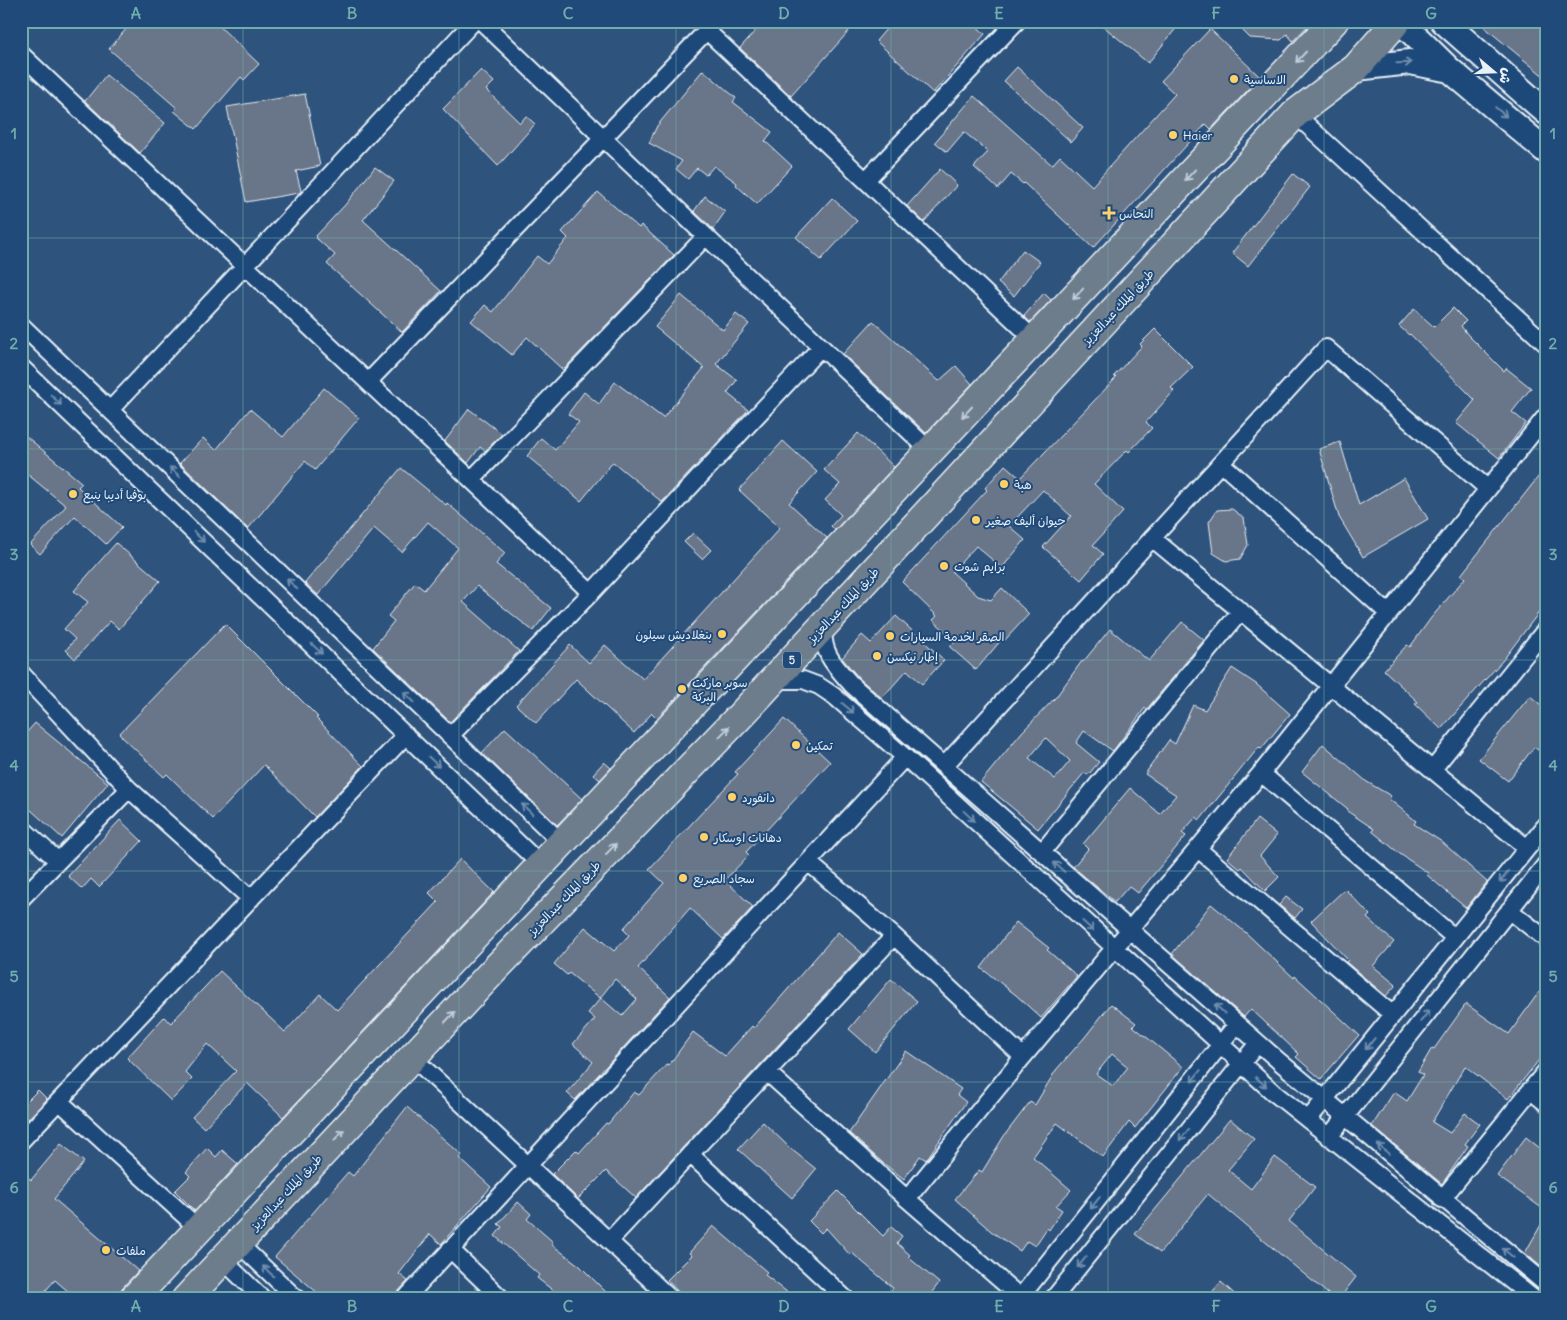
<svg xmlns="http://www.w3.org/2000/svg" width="1567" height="1320" viewBox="0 0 1567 1320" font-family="Delius,'Playpen Sans Arabic',sans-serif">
<rect width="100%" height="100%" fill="#2e537d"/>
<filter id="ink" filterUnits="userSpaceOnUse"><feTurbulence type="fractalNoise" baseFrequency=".02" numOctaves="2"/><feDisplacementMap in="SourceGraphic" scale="10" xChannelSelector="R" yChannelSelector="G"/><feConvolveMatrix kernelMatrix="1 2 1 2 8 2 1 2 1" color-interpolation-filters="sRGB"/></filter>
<g filter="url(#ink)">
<path fill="#697588" stroke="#e8f1f8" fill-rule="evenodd" d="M133 21H214L259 64 244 80 241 77 196 129 174 111 177 108 109 49Z
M764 21H838L849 31 791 96 740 48Z
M893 21H971L985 34 933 93 876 41Z
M1097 21H1182L1148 63Z
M1233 21H1312L1293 41 1287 34 1281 40 1250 38Z
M1477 21H1546V78Z
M1210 29 1260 77 1211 129 1206 124 1093 248 1024 183 1023 184 1011 174 998 189 974 167 988 152 964 132 947 152 935 142 974 96 1052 165 1060 156 1092 186 1175 94 1161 81Z
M1017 67 1083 128 1071 142 1004 81Z
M481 70 494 82 486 90 520 123 526 116 535 124 498 166 443 109Z
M703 70 736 98 733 102 772 132 765 141 792 166 757 204 736 185 737 183 714 166 706 175 697 168 688 179 676 169 682 161 649 143 657 126Z
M106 75 165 123 140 153 85 101Z
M305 94 320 166 296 171 301 191 299 193 246 202 227 107Z
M375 167 394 181 363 220 441 291 402 332 327 264 335 255 315 237 345 205Z
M940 169 957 185 924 222 907 206Z
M1293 174 1310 187 1248 266 1232 253Z
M598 192 639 228 641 225 674 255 563 370 527 337 512 355 471 321 485 305 493 312 537 256 547 264 568 238 562 232Z
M705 196 725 212 713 229 694 211Z
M832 198 857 221 821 260 796 237Z
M1023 250 1040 262 1014 296 998 283Z
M1044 293 1051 300 1030 322 1024 316Z
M681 295 723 330 736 314 749 324 716 364 737 380 727 393 748 410 662 502 613 462 581 501 527 456 541 438 555 450 579 422 568 414 584 392 599 404 615 382 663 418 704 368 655 327Z
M1453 308 1466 321 1461 326 1468 335 1504 371 1506 368 1531 388 1512 412 1526 423 1499 458 1456 423 1475 400 1410 334 1409 335 1399 326 1414 309 1434 327Z
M873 321 939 381 956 366 972 384 926 433 843 354Z
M1155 329 1193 367 1171 388 1174 391 1146 422 1152 428 1129 452 1127 450 1094 484 1123 512 1093 545 1103 554 1081 580 1043 547 1071 516 1043 490 1009 526 1025 540 1002 568 976 546 952 572 978 596 991 600 1002 588 1029 614 1004 641 1002 639 976 670 950 647 956 641 933 620 937 616 902 582 987 490 985 488 1005 465 1020 478 1116 378 1114 376 1142 346 1140 344Z
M324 388 359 418 315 470 305 461 248 529 180 463 203 438 216 450 250 409 283 437Z
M469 409 502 434 485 451 480 447 468 463 445 441Z
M21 432 82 483 78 487 122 527 106 544 75 516 40 554 30 545 66 506 21 469Z
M858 433 894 467 835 530 831 526 841 515 825 500 840 484 824 470Z
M783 441 817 472 789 503 827 538 657 718 652 713 634 733 576 679 536 723 516 705 570 645 589 663 605 645 643 679 779 529 778 526 739 490Z
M1340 442 1359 505 1404 478 1428 519 1363 557 1339 517 1319 449Z
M1546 467V603L1503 660 1441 729 1415 704 1418 702 1384 670 1407 645 1410 647 1431 618 1465 578 1461 575Z
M401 468 446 505 447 503 505 553 496 564 551 608 533 631 477 586 463 602 519 651 450 722 373 648 394 621 388 616 415 583 424 590 458 548 428 522 402 552 374 528 318 595 305 583Z
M1232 509 1244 518 1248 545 1240 559 1226 561 1213 553 1209 522 1217 510Z
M693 533 711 550 702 559 684 542Z
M116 543 160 581 119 629 110 621 75 659 66 650 75 639 64 629 88 602 74 591Z
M896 616 944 660 922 684 907 670 882 698 859 678 842 658 862 635 871 643Z
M1182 622 1204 640 1147 709 1145 708 1113 751 1084 731 1076 743 1099 762 1088 775 1084 773 1038 829 981 782 1022 732 1056 697 1082 661 1083 662 1110 629 1149 661ZM1046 738 1070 761 1055 779 1029 758Z
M225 624 318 717 316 718 363 766 315 817 264 765 213 819 167 774 164 777 119 734Z
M1232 668 1256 684 1290 714 1261 749 1259 747 1200 820 1196 817 1182 833 1186 836 1138 893 1129 886 1115 902 1073 867 1088 849 1083 844 1130 788 1160 814 1176 795 1145 774 1169 740 1175 744 1193 705 1205 710Z
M1530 696 1546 709V756L1534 747 1508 781 1479 759Z
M784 719 830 762 746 852 749 855 725 880 753 907 723 939 690 908 638 968 670 997 575 1100 567 1093 593 1062 573 1044 595 1019 588 1013 601 998 622 1016 637 999 615 979 600 998 569 973 567 975 554 964 585 927 614 951 629 935 623 929 664 883 649 869 738 774 735 772Z
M35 723 108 783 62 838 21 801V739Z
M505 728 582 799 557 825 482 753Z
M1323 744 1367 782 1391 796 1389 799 1416 821 1414 824 1442 842 1487 882 1466 908 1427 875 1428 873 1400 854 1372 831 1374 829 1347 811 1348 809 1302 772Z
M604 762 611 768 600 780 593 774Z
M1257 819 1277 835 1260 856 1279 877 1265 891 1242 867 1240 869 1227 858Z
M120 820 142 841 99 887 91 879 82 889 68 876Z
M460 859 494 892 283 1117 247 1083 204 1128 192 1117 236 1071 207 1044 185 1072 192 1079 171 1101 127 1058 164 1017 171 1023 220 971 285 1032 320 994 337 1010 438 902 429 893Z
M1345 889 1370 915 1367 918 1394 942 1373 966 1396 985 1386 996 1346 962 1348 960 1311 921Z
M1286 897 1302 909 1295 918 1279 905Z
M1211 904 1245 932 1294 978 1295 976 1359 1035 1321 1079 1296 1057 1299 1054 1251 1009 1244 1017 1172 954Z
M1016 922 1049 948 1047 950 1077 976 1041 1018 1016 995 981 968Z
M838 932 863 954 636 1198 606 1171 578 1199 552 1174 576 1150 579 1153 606 1123 608 1124 634 1092 639 1095 667 1064 669 1065 693 1032 725 1056 752 1026 754 1028Z
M891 979 917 1001 875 1052 849 1029Z
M1539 992 1546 996V1051L1508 1099 1465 1066 1432 1122 1450 1133 1465 1113 1480 1124 1465 1144 1468 1146 1442 1184 1372 1126 1394 1092 1407 1101 1423 1075 1418 1072 1432 1048 1434 1049 1466 1004 1509 1034Z
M1111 1004 1136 1023 1133 1026 1183 1067 1135 1128 1129 1122 1103 1157 1057 1123 1033 1157 1071 1190 1056 1206 1062 1210 1049 1230 1047 1228 1035 1246 1027 1241 1020 1251 992 1232 955 1199 979 1170 982 1172 1004 1136 1030 1102 1035 1105 1056 1070 1085 1037ZM1112 1054 1128 1067 1113 1086 1096 1074Z
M906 1051 961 1089 957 1095 966 1102 926 1160 920 1156 904 1179 883 1163 849 1133Z
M38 1090 47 1099 21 1126V1107Z
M407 1107 462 1155 459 1158 491 1187 441 1244 430 1234 399 1274 408 1281 397 1293 395 1299H325L275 1257 348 1172 353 1176Z
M1230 1119 1254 1139 1228 1170 1251 1189 1275 1157 1315 1187 1289 1221 1356 1277 1339 1299H1334L1208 1194 1160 1253 1135 1234Z
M763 1122 791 1149 816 1169 792 1198 738 1149Z
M1526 1137 1546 1153V1211L1497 1176Z
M61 1144 84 1162 54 1199 138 1271 122 1288 118 1299H77L55 1280 38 1299H21V1186L29 1178 31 1180Z
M207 1148 216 1157 222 1150 238 1164 195 1211 175 1191 190 1176 186 1172Z
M838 1191 883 1236 891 1227 902 1236 897 1243 910 1255 908 1257 939 1283 927 1299H883L893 1288 852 1253 850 1255 826 1228 821 1233 809 1221Z
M518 1202 531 1214 527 1219 553 1242 551 1244 580 1266 606 1292 601 1299H564L537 1278 539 1275 495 1236 502 1227 498 1224Z
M1546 1216V1271L1525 1253Z
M713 1226 767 1272 765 1275 796 1299H685L667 1280 692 1255 689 1253Z
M1221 1282 1240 1299H1206Z"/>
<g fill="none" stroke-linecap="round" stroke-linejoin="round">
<g stroke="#e8f1f8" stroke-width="20">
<path id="street" d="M481 21 930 451
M707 31 1035 340
M21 54 591 593
M1295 114 1546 344
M866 180 1017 21
M21 325 562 843
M21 367 541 865
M369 381 716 21
M110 410 474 21
M1221 463 1389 614
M472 479 706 236
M1152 538 1527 848
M824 625C820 652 835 666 852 685L1280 1062 1546 1284
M21 673 129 789
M773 680H803L819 686 834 696 905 757 1273 1092 1534 1299
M450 736 591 593 821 347
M944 766 1326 348 1488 489 1546 416
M1433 769 1546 629
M1261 773 1455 938
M21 827 58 861
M1198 849 1393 1015
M1042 852 1241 611
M808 862 894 936
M21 899 129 789 251 899
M1509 910 1546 939
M412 1057 671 1299
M1023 1057 1261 773 1488 489
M767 1072 907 1199
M1530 1090 1546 1103
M59 1101 199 1229
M1308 1120 1546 825
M1329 1137 1546 864
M21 1141 406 735
M690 1154 846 1299
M1442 1199 1546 1071
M609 1241 894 936 1023 1057 907 1199 1020 1297
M238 1243 297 1299
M450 1249 502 1299
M223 1260 263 1299
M405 1299 905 757
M1019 1299 1237 1024
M1053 1299 1258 1043"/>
</g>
<g stroke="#e8f1f8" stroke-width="28">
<path id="secondary" d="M1400 21 1450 70 1546 151
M1443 21 1546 112
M1356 68 1410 62 1450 70"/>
</g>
<g stroke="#e8f1f8" stroke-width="31">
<path id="highway" d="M133 1299 1334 21
M186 1299 495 969 742 714 1295 114 1356 68 1397 21"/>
</g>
<use href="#street" stroke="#1f4a7a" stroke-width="16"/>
<use href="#secondary" stroke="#1f4a7a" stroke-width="24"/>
<use href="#highway" stroke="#6d7d8c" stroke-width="28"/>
</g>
<defs><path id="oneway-shaft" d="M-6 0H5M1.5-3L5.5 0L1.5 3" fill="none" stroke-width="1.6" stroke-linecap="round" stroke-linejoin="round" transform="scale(1.25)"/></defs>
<g stroke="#c3ced8">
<use href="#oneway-shaft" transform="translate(1301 57) rotate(133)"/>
<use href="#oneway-shaft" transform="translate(1190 175) rotate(133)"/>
<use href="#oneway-shaft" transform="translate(1078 294) rotate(133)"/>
<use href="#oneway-shaft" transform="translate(967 412) rotate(133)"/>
<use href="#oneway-shaft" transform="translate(724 732) rotate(-46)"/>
<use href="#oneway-shaft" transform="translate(611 849) rotate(-46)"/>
<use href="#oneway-shaft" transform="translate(450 1017) rotate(-47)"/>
<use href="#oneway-shaft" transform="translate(339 1135) rotate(-47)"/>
</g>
<g stroke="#6f8dac">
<use href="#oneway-shaft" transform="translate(1404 63) rotate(-2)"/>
<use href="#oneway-shaft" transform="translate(1501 112) rotate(40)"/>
<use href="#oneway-shaft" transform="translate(56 400) rotate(44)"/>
<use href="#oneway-shaft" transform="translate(175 472) rotate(-136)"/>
<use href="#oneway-shaft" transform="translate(199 537) rotate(44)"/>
<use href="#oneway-shaft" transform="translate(292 584) rotate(-136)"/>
<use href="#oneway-shaft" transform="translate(317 649) rotate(44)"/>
<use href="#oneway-shaft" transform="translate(409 697) rotate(-136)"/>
<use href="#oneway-shaft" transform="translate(848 708) rotate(40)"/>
<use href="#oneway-shaft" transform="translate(434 762) rotate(44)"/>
<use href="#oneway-shaft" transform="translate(527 809) rotate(-136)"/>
<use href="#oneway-shaft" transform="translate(969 816) rotate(43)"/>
<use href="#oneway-shaft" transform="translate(1059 867) rotate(-139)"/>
<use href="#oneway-shaft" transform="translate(1504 877) rotate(129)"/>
<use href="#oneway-shaft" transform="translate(1088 926) rotate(42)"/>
<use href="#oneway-shaft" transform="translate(1220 1009) rotate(-139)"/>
<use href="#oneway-shaft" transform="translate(1425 1016) rotate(-52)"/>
<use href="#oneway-shaft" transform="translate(1370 1044) rotate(129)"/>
<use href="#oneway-shaft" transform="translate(1196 1076) rotate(128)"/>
<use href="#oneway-shaft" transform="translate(1261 1082) rotate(41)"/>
<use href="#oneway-shaft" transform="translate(1184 1135) rotate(129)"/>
<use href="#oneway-shaft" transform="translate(1383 1149) rotate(-140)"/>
<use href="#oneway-shaft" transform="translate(1095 1203) rotate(128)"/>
<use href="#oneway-shaft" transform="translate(1508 1253) rotate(-141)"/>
<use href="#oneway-shaft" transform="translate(1082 1262) rotate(129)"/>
<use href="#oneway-shaft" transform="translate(268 1271) rotate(-136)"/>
</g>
</g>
<path fill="none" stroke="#71adac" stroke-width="1" stroke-opacity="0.55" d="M243 21V1299M459 21V1299M676 21V1299M891 21V1299M1108 21V1299M1324 21V1299M21 238H1546M21 449H1546M21 660H1546M21 871H1546M21 1082H1546"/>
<g fill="#ffd166" stroke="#1f4a7a" stroke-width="2">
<circle cx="1234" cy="79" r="5"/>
<circle cx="1173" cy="135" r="5"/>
<path d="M1106.5 205.5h5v5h5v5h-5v5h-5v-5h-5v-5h5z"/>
<circle cx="1004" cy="484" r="5"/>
<circle cx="73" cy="494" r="5"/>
<circle cx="976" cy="520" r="5"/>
<circle cx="944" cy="566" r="5"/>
<circle cx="722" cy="634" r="5"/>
<circle cx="890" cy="636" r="5"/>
<circle cx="877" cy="656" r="5"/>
<circle cx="682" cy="689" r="5"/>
<circle cx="796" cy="745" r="5"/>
<circle cx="732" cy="797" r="5"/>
<circle cx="704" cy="837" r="5"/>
<circle cx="683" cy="878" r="5"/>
<circle cx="106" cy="1250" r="5"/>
</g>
<g text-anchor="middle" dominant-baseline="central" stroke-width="4" stroke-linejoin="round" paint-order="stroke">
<rect fill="#1f4a7a" stroke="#acbfd2" stroke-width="1" x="783" y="651.5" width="18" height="17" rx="4"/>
<g font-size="11" font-weight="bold" fill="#e8f1f8">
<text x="792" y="660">5</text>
</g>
<g font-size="12" fill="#e8f1f8" stroke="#1f4a7a" text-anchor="start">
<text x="1244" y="79">الاساسية</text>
<text x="1183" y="135">Haier</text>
<text x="1119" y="213">النحاس</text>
<text x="1014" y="484">هبة</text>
<text x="83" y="494">بوفيا أديبا ينبع</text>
<text x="986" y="520">حيوان أليف صغير</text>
<text x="954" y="566">برايم شوت</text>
<text x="712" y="634" text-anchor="end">بنغلاديش سيلون</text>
<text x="900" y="636">الصقر لخدمة السيارات</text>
<text x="887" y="656">إطار نيكسن</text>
<text x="692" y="682">سوبر ماركت<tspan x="692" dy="14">البركة</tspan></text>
<text x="806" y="745">تمكين</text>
<text x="742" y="797">دانفورد</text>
<text x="714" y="837">دهانات اوسكار</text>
<text x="693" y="878">سجاد الصريع</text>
<text x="116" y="1250">ملفات</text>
</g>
<g font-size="12" fill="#e8f1f8" stroke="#1f4a7a">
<text transform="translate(1118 307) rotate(-47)">طريق الملك عبدالعزيز</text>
<text transform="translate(843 605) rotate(-47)">طريق الملك عبدالعزيز</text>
<text transform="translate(564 898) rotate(-46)">طريق الملك عبدالعزيز</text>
<text transform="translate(286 1192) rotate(-47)">طريق الملك عبدالعزيز</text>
</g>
</g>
<rect width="1567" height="1320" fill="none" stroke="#1f4a7a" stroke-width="55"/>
<g transform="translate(1494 72) rotate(109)" stroke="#1f4a7a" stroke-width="4" paint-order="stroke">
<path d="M0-4L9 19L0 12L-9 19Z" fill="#e8f1f8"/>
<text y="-8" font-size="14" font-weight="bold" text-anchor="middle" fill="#e8f1f8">ش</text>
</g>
<rect x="28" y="28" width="1512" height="1264" fill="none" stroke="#71adac" stroke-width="2"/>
<g font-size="16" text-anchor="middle" font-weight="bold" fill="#71adac">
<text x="136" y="19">A</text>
<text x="352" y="19">B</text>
<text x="568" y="19">C</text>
<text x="784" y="19">D</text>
<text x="999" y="19">E</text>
<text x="1216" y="19">F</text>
<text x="1431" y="19">G</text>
<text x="14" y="139">1</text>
<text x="1553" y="139">1</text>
<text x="14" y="349">2</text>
<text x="1553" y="349">2</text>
<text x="14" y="560">3</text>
<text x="1553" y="560">3</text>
<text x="14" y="771">4</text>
<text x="1553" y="771">4</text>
<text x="14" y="982">5</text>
<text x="1553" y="982">5</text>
<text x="14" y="1193">6</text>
<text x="1553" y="1193">6</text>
<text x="136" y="1312">A</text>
<text x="352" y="1312">B</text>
<text x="568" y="1312">C</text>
<text x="784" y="1312">D</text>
<text x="999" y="1312">E</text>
<text x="1216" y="1312">F</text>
<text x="1431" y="1312">G</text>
</g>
</svg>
